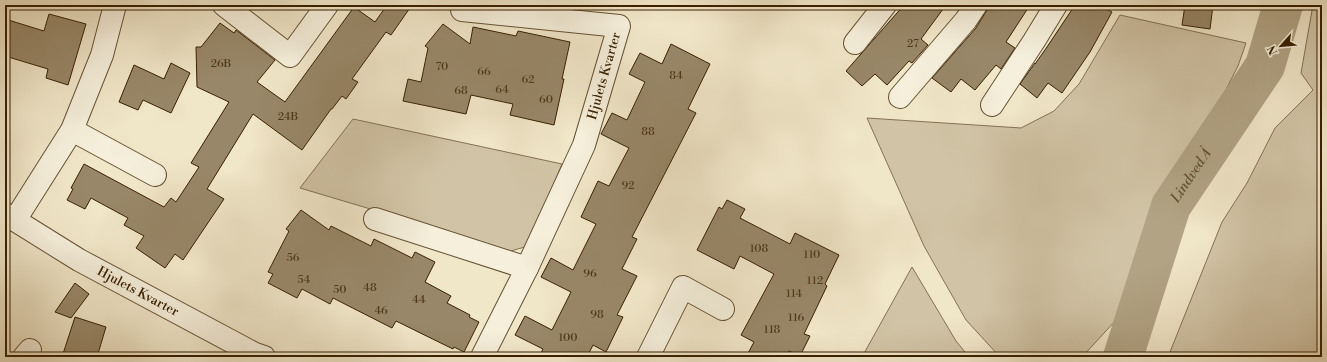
<svg xmlns="http://www.w3.org/2000/svg" width="1327" height="362" viewBox="0 0 1327 362" font-family="'Libre Bodoni',serif">
<rect width="100%" height="100%" fill="#f0e6c8"/>
<filter id="stains"><feTurbulence type="fractalNoise" baseFrequency=".005" numOctaves="4"/><feColorMatrix values="0 0 0 0 .2 0 0 0 0 .09 0 0 0 0 .02 0 0 0 .5 -.17"/></filter>
<radialGradient id="worn" r=".72"><stop offset=".6" stop-color="#630" stop-opacity="0"/><stop offset="1" stop-color="#630" stop-opacity=".3"/></radialGradient>
<path fill="#d1c4a6" stroke="#847253" d="M1313 5H1322V357H1168L1222 222 1247 183 1275 128 1313 90 1301 73Z
M1120 15 1246 43 1238 66 1151 235 1117 319 1082 357H1000L966 320 924 246 867 118 1021 128 1054 111 1079 84Z
M353 119 562 164 528 246 511 251 300 188Z
M912 267 956 341 969 357H862Z"/>
<g fill="none" stroke-linecap="round" stroke-linejoin="round">
<path stroke="#b1a384" stroke-width="40" id="s1" d="M1123 357 1171 206 1265 66 1283 5"/>
</g>
<path fill="#988768" stroke="#382000" d="M387 5H412L391 35 386 32 352 79 358 82 346 99 342 96 332 109H331L302 150 253 114 207 189 224 199 183 260 175 254 165 268 136 248 144 236 124 225 128 218 91 198 85 209 67 200 73 189 71 188 84 164 164 207 171 198 176 202 199 167 191 163 229 102 197 87 196 47H201L220 23 234 33 236 30 275 60 257 82 285 102 354 7 375 22Z
M904 5H946L921 39 928 45 912 63 909 61 887 85 875 74 862 86 846 71Z
M990 5H1030L1006 42 1015 48 1001 69 996 65 975 90 961 79 951 92 932 78 976 28Z
M1075 5H1099L1112 12 1090 52 1062 93 1048 83 1037 98 1020 84 1035 63V64L1047 47Z
M1185 5H1213L1210 29 1182 25Z
M49 14 86 24 68 85 46 78 48 69 5 56V19L44 31Z
M443 24 470 44 473 27 516 36 518 31 570 42 562 79H564L554 125 510 115 513 104 471 95 466 114 403 101 408 79 421 82 428 48 425 46Z
M671 44 710 64 688 109 696 113 632 237 637 239 622 269 637 276 617 315 623 317 606 352 593 345 587 357H539L543 349 515 335 525 316 552 330 571 292 541 277 551 258 573 270 596 224 581 217 598 181 609 186 629 148 601 134 612 113 627 120 645 82 629 74 640 53 662 64Z
M171 63 190 73 171 113 143 100 138 110 119 102 134 65 164 79Z
M727 200 745 209 740 218 790 244 795 233 839 255 825 284 827 286 804 334 810 336 800 356 789 351 786 357H746L754 342 741 335 774 274 740 256 734 269 697 250 719 207 722 209Z
M301 210 329 230 331 226 371 246 374 239 412 258 415 252 435 262 425 282 451 296 447 303 470 315 469 317 479 322 464 352 454 347 453 349 396 321 392 328 333 298 330 304 302 289 297 298 268 283 273 274 268 272 289 231 286 229Z
M75 283 89 294 71 318 55 312Z
M75 317 106 327 97 357H62Z"/>
<g fill="none" stroke-linecap="round" stroke-linejoin="round">
<g stroke="#665232" stroke-width="24">
<g id="minor">
<path d="M224 5 290 56 327 5"/>
<path d="M462 10 619 26 584 145 527 268 482 357"/>
<path d="M855 43 885 5"/>
<path d="M900 97 966 20 976 5"/>
<path d="M992 105 1034 41 1056 5"/>
<path d="M72 130 155 175"/>
<path id="s2" d="M5 214 79 260 255 354 264 357"/>
<path d="M375 219 527 268"/>
<path d="M15 220 72 130 102 55 115 5"/>
<path d="M24 357 30 350"/>
<path d="M648 357 683 287 723 309"/>
</g>
</g>
<use href="#minor" stroke="#f5efdb" stroke-width="22"/>
</g>
<g text-anchor="middle" dominant-baseline="central" stroke-width="3" stroke-linejoin="round" paint-order="stroke">
<g font-size="11" fill="#503a1a">
<text x="913" y="44">27</text>
<text x="221" y="64">26B</text>
<text x="442" y="67">70</text>
<text x="484" y="72">66</text>
<text x="676" y="76">84</text>
<text x="528" y="80">62</text>
<text x="502" y="90">64</text>
<text x="461" y="91">68</text>
<text x="546" y="100">60</text>
<text x="288" y="117">24B</text>
<text x="648" y="132">88</text>
<text x="628" y="186">92</text>
<text x="759" y="249">108</text>
<text x="812" y="255">110</text>
<text x="293" y="258">56</text>
<text x="590" y="274">96</text>
<text x="304" y="280">54</text>
<text x="815" y="281">112</text>
<text x="370" y="288">48</text>
<text x="340" y="290">50</text>
<text x="794" y="294">114</text>
<text x="419" y="300">44</text>
<text x="381" y="311">46</text>
<text x="597" y="315">98</text>
<text x="796" y="318">116</text>
<text x="772" y="330">118</text>
<text x="568" y="338">100</text>
</g>
<g font-size="13" fill="#382000" stroke="#f5efdb">
<text transform="translate(604 76) rotate(-74)">Hjulets Kvarter</text>
<text stroke="none"><textPath href="#s2" startOffset="154">Hjulets Kvarter</textPath></text>
</g>
<g font-size="14" font-style="italic" fill="#624e2e" stroke="#f5efdb">
<text stroke="none"><textPath href="#s1" startOffset="195">Lindved Å</textPath></text>
</g>
</g>
<rect width="1327" height="362" fill="none" stroke="#f0e6c8" stroke-width="20"/>
<rect x="6" y="6" width="1315" height="350" fill="none" stroke="#382000" stroke-width="2"/>
<rect x="10" y="10" width="1307" height="342" fill="none" stroke="#382000"/>
<g transform="translate(1281 46) rotate(243)" stroke="#f5efdb" stroke-width="3" paint-order="stroke">
<path d="M0-3L7 15L0 10L-7 15Z" fill="#382000"/>
<text y="-6" font-size="11" font-weight="bold" text-anchor="middle" fill="#382000">N</text>
</g>
<rect width="100%" height="100%" filter="url(#stains)"/>
<rect width="100%" height="100%" fill="url(#worn)"/>
</svg>
